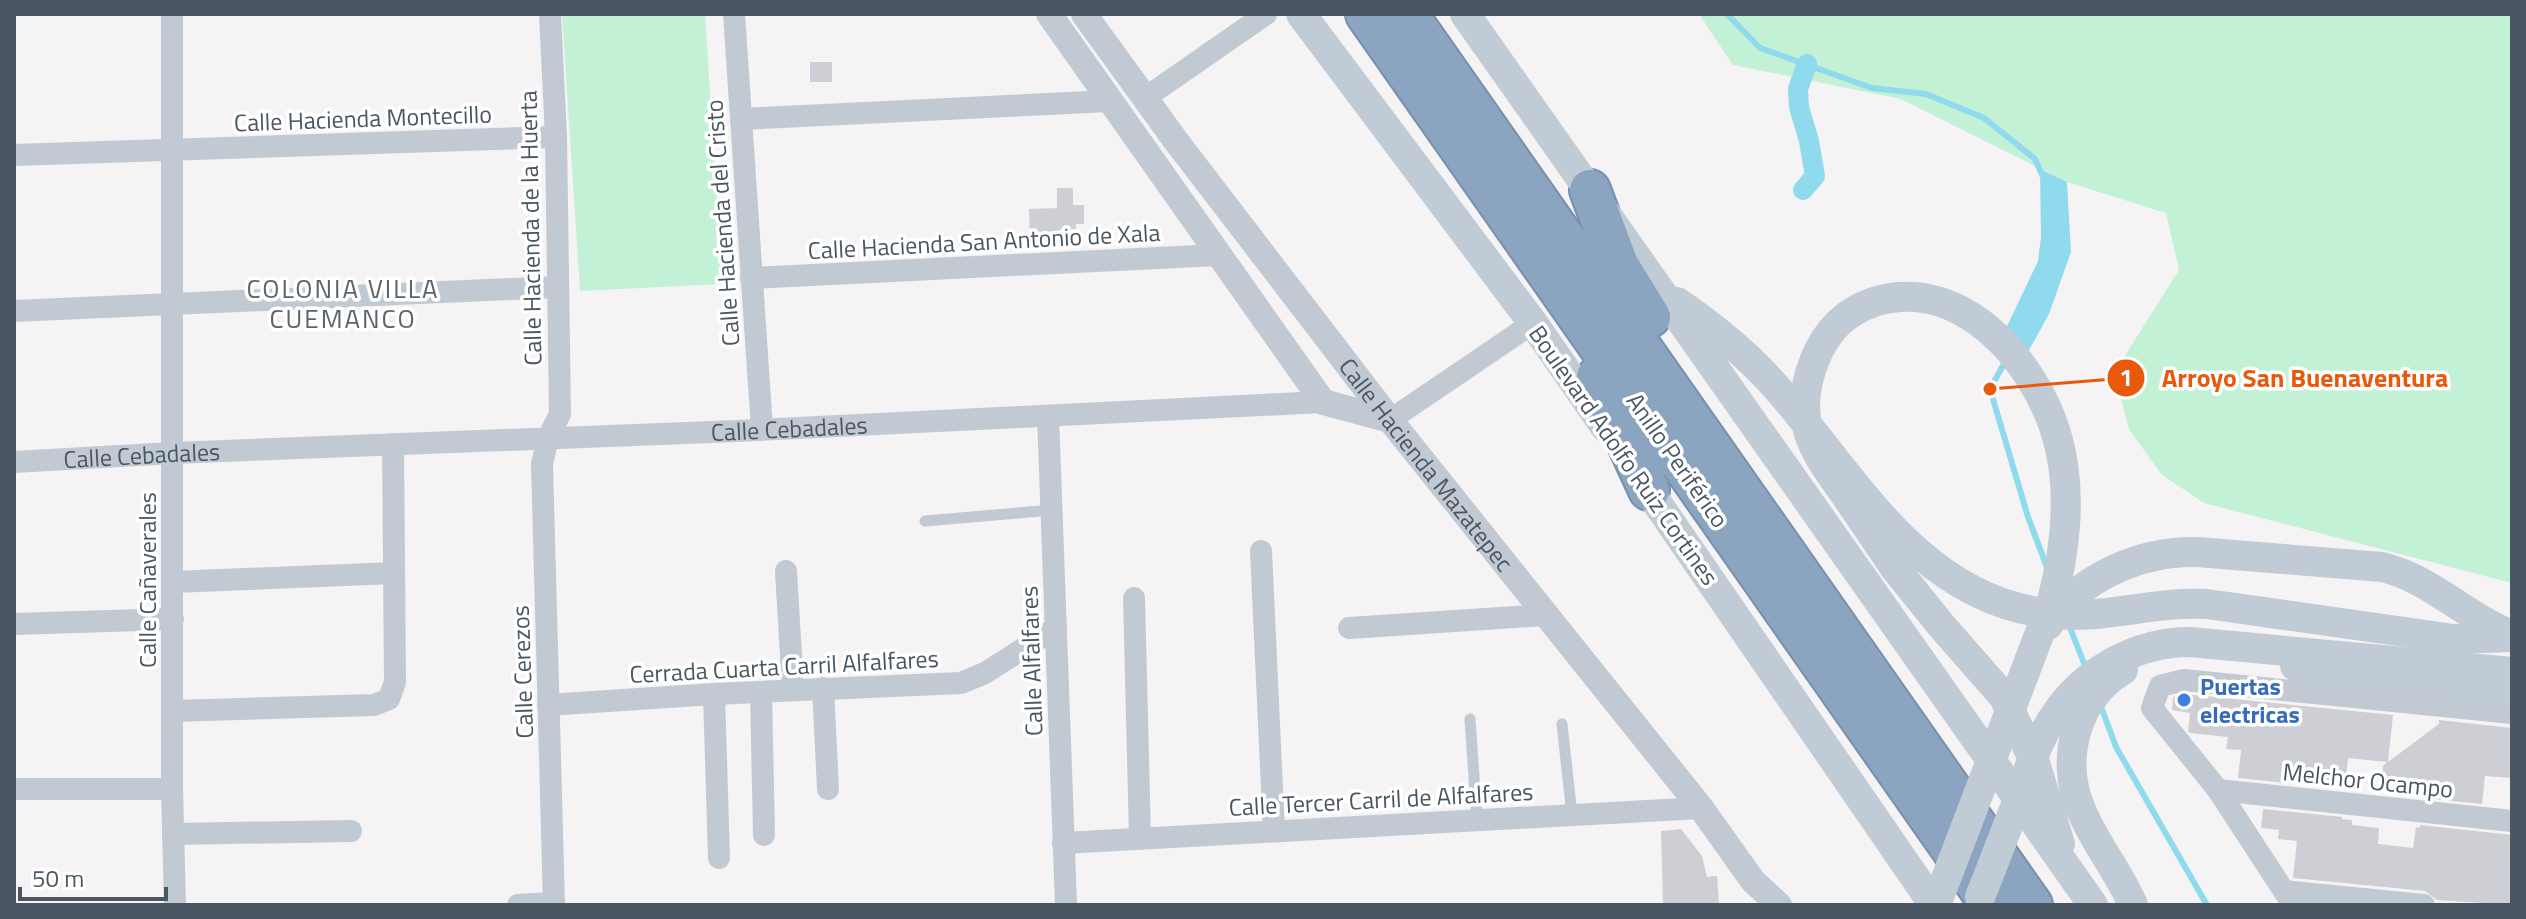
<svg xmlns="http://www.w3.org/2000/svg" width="2526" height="919" viewBox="0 0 2526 919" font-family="'Titillium Web',sans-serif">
<rect width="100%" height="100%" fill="#f5f3f3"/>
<path fill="#c3f1d5" d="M562 14H705L722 284 580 291Z
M1699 14H2512V583L2204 503 2161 474 2129 429 2114 373 2179 270 2166 213 2067 182 1901 99 1733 65Z"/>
<path fill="#90daee" d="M2040 169 2067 182 2071 252 2049 314 2023 361 2000 341 2038 261 2041 237Z"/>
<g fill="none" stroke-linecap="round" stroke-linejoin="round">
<path stroke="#90daee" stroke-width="6" d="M1727 14 1760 48 1872 88 1926 94 1984 118 2035 159 2043 177
M2005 362 1990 389 2028 517 2048 570
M2069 625 2087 671
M2100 704 2116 747 2207 905"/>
<path stroke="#90daee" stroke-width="20" d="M1803 190 1815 176 1809 141 1799 107 1798 89 1807 64"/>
</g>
<path fill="#cdcfd5" d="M810 62H832V82H810Z
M1057 188H1073V205H1084V224H1076V229H1060V236L1030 237 1029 209 1057 208Z
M2185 694 2393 715 2388 762 2439 724V720L2512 728V778L2485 776 2482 804 2423 798V792L2410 791V786L2381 783 2383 766 2387 762 2348 758 2345 789 2238 778 2241 750 2226 749 2228 737 2190 733 2188 731 2190 713 2172 710 2173 697Z
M2263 809 2342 817V819L2352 820V825L2379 828 2378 844 2413 848 2416 827 2420 828V825L2512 835V905L2437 900 2425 891 2293 878 2297 841 2278 839 2279 830 2261 828Z
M1681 829 1702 856 1707 877 1717 876 1719 905H1663L1661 831Z"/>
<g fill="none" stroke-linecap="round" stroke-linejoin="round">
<g stroke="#7690ad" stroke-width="44">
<path id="motorway" d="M1366 14 1991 905
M1407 14 2032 905
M1590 190 1618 265 1650 317
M1597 377 1649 490"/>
</g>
<path stroke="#c1cad2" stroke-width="11" d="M925 521 1052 510
M1470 719 1477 820
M1562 724 1572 815"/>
<g stroke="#c1cad2" stroke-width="22">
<path d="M172 14V789L175 905"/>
<path d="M550 14 556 137 560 414 548 438 542 464 554 905"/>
<path d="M734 14 762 429"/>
<path d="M1145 98 1266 14"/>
<path d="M741 119 1110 101"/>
<path d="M14 155 556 137"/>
<path d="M751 278 1218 255"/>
<path d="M14 311 557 287"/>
<path d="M1048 416 1066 905"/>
<path d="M1390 420 1533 323"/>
<path id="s1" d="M14 462 173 453 737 431 1323 402"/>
<path d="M1261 551 1274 831"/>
<path d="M786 571 793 690"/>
<path d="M173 582 394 573"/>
<path d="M1134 598 1140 838"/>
<path d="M14 624 173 619"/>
<path d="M1349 628 1546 615"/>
<path d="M823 688 828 789"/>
<path d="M761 692 764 835"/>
<path d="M714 694 719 858"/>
<path d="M548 705 714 694 961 683 985 673 1056 628"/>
<path d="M174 711 374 705 389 699 395 682 393 444"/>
<path d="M14 789H172"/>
<path d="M2218 790 2512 821"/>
<path d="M173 834 351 831"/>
<path d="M1063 843 1701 808"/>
<path d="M2284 891 2424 905"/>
<path d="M518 905 554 903"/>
<path d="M2293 905 2218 790 2152 708 2160 686 2184 680 2512 713"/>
</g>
<g stroke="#c1cad2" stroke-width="26">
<path d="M1049 14 1323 402 1390 420"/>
<path id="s2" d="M1084 14 1176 141 1390 420 1701 808 1753 881 1779 905"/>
</g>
<path stroke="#c1cbd6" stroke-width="30" d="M1301 14 1533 323 1606 428
M1465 14 2093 905
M1677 302C1715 328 1752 358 1782 394 1857 481 1919 596 2044 613 2104 621 2149 601 2207 604L2454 639 2512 637
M1637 474 1934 905
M1895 568 1940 624 2004 697 2035 763 2060 844
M2295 666 2512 691
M2123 670C2075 699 2059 761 2082 812 2096 845 2119 872 2133 905"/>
<use href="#motorway" stroke="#8ba5c1" stroke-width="40"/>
<path stroke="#c1cbd6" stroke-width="30" d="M1895 568C1878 543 1861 518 1844 493 1830 473 1814 453 1808 430 1802 405 1806 381 1815 359 1827 330 1845 312 1874 302 1960 275 2033 359 2056 433 2073 488 2066 547 2052 601L1936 905
M2048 625C2080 577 2140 551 2197 552L2382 567C2432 579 2465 617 2512 635
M1980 897C1993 865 2005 832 2018 800 2028 771 2037 741 2055 715 2085 671 2136 642 2190 642L2512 672"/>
</g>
<circle fill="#3f7fe0" stroke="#fff" stroke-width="3" cx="2184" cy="700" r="8"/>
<g text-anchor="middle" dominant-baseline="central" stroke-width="7" stroke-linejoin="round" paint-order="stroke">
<g font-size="24" fill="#4a5661" stroke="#fff">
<text transform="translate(363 118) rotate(-2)">Calle Hacienda Montecillo</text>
<text transform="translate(722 223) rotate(-94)">Calle Hacienda del Cristo</text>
<text transform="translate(530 228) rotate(-91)">Calle Hacienda de la Huerta</text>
<text transform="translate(984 241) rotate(-3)">Calle Hacienda San Antonio de Xala</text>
<text stroke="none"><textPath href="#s1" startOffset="776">Calle Cebadales</textPath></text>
<text stroke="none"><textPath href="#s1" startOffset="128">Calle Cebadales</textPath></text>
<text transform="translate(1624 455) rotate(55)">Boulevard Adolfo Ruiz Cortines</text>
<text transform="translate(1678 460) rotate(55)">Anillo Periférico</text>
<text stroke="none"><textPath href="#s2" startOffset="566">Calle Hacienda Mazatepec</textPath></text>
<text transform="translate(147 580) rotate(-90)">Calle Cañaverales</text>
<text transform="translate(1031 661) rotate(-92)">Calle Alfalfares</text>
<text transform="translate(784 666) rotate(-3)">Cerrada Cuarta Carril Alfalfares</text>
<text transform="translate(522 672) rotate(-92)">Calle Cerezos</text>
<text transform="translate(2368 780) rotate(6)">Melchor Ocampo</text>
<text transform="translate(1381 799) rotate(-3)">Calle Tercer Carril de Alfalfares</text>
</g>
<g font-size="24" font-weight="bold" fill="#366cbe" stroke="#fff" text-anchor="start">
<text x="2200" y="686">Puertas<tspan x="2200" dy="28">electricas</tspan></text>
</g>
<g font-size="26" letter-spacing="2" fill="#5f6368" stroke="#fff">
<text x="343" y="288">COLONIA VILLA<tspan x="343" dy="30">CUEMANCO</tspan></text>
</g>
</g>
<path fill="none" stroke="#e8590c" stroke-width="3" d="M1990 389L2126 378"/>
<g fill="#e8590c" stroke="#fff" stroke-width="3">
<circle cx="1990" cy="389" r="8"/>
<circle cx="2126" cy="378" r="20"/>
</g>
<g font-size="24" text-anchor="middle" font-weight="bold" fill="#fff">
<text x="2126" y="386">1</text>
</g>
<g font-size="26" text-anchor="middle" font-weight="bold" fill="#e8590c" stroke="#fff" stroke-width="7" stroke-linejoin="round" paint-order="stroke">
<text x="2305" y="387">Arroyo San Buenaventura</text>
</g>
<rect width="2526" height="919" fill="none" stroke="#4a5661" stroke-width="32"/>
<path d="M20 887v12h146v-12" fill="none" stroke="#4a5661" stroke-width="4"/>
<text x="32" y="887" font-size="24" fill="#4a5661" stroke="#ffffff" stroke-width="6" paint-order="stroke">50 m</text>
</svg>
